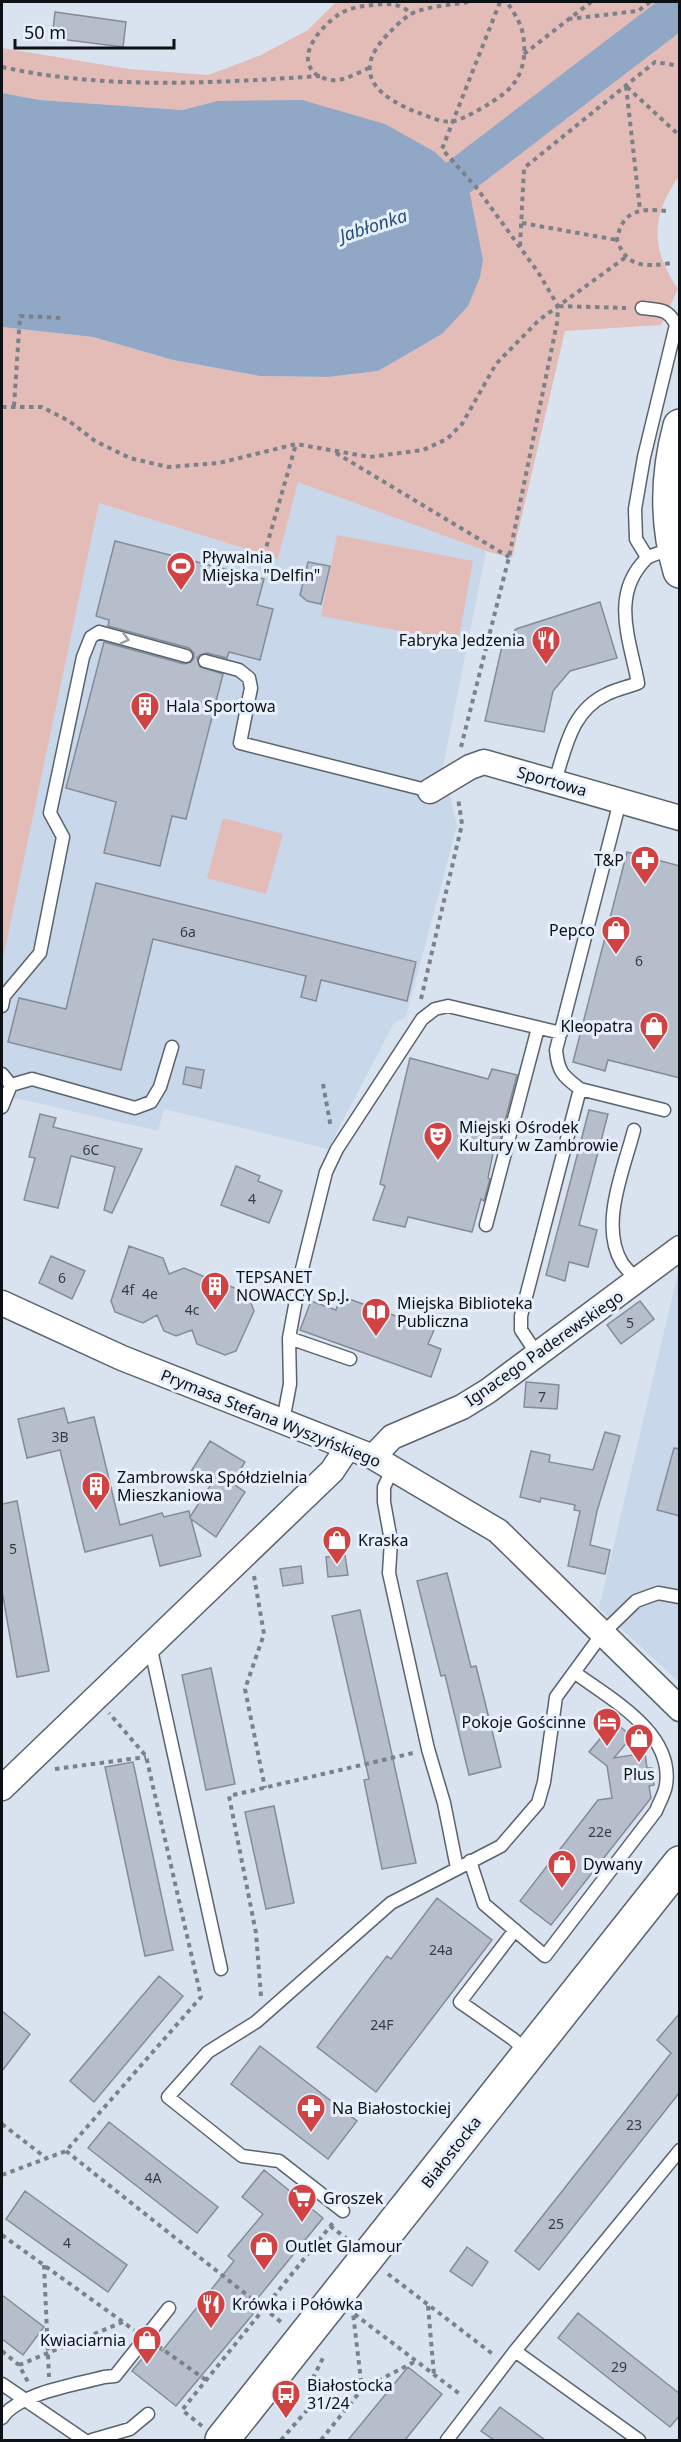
<svg xmlns="http://www.w3.org/2000/svg" width="681" height="2442" viewBox="0 0 681 2442" font-family="'Noto Sans',sans-serif">
<rect width="100%" height="100%" fill="#d9e3ef"/>
<path fill="#c8d7e9" d="M298 481 486 551 443 767 457 826 406 1017 394 1023 328 1149 164 1109 158 1131 2 1095V958L99 503 278 559Z
M679 1268V1682L599 1608Z"/>
<path fill="#e3bbb7" d="M336 2H676L680 6 679 176C651 216 650 248 678 289L661 325 565 331 512 558 486 551 298 482 278 559 99 503 2 963V327L93 337 173 360 260 376 328 377 378 371 442 334 217 101 184 110 40 100 2 93V48L129 69 208 75 261 55 308 30Z
M337 535 473 561 458 642 321 616Z
M223 818 283 834 266 894 207 878Z"/>
<path fill="#90a8c5" d="M2 93 40 100 183 110 217 101 302 100 385 124 435 152 468 184 483 260 480 277 468 306 442 334 378 371 328 377 260 376 173 360 93 337 2 327Z"/>
<g fill="none" stroke-linecap="round" stroke-linejoin="round">
<path stroke="#90a8c5" stroke-width="38" d="M421 206 680 8"/>
</g>
<path fill="#b5beca" stroke="#838c98" stroke-width="1.5" d="M55 12 126 22 123 47 52 38Z
M115 541 264 579 257 605 273 609 260 660 229 652 227 658 207 653 200 655 197 658 200 667 223 674 186 819 172 816 160 866 104 853 116 802 66 788 104 642 184 664 191 662 194 658V653L189 648 108 626 109 620 96 616Z
M308 562 330 566 321 604 307 601 300 595Z
M600 602 617 658 570 671 553 691 544 732 485 721 502 646 516 629Z
M627 852 680 866V1078L608 1060 605 1071 573 1062Z
M96 883 416 962 407 1001 321 980 316 1001 301 997 306 976 153 939 121 1070 8 1042 19 998 66 1009Z
M410 1058 488 1079 492 1069 517 1075 499 1144 495 1143 488 1178 490 1179 484 1201 481 1199 472 1232 408 1217 405 1227 373 1220 385 1186 380 1184Z
M186 1067 204 1070 201 1088 183 1084Z
M589 1110 608 1114 579 1225 597 1230 588 1267 569 1262 565 1281 546 1275Z
M40 1114 56 1118 53 1127 142 1149 112 1213 104 1210 115 1167 71 1156 58 1208 24 1200 35 1158 29 1157Z
M236 1166 260 1176 258 1181 282 1191 269 1223 221 1205Z
M129 1246 163 1258 169 1274 184 1268 205 1277 211 1291 225 1284 247 1293 254 1311 236 1351 225 1355 197 1344 192 1330 176 1336 164 1331 157 1315 143 1323 115 1312 111 1301Z
M51 1256 85 1271 72 1299 39 1283Z
M341 1296 434 1330 428 1344 441 1349 431 1377 300 1330 311 1301 336 1310Z
M640 1301 654 1319 621 1344 607 1325Z
M526 1382 559 1385 557 1409 524 1407Z
M64 1408 68 1423 94 1417 120 1525 162 1513 164 1517 189 1511 190 1517 210 1486 190 1473 210 1441 245 1462 232 1483 245 1492 216 1537 191 1519 201 1556 160 1566 152 1535 85 1552 60 1450 27 1458 18 1419Z
M605 1432 620 1436 597 1511 590 1545 610 1550 605 1574 568 1566 580 1511 574 1510 575 1505 541 1498 540 1502 520 1497 531 1451 550 1455 549 1462 593 1470Z
M674 1448 680 1449V1516L657 1510Z
M17 1501 49 1671 17 1677 2 1591V1504Z
M345 1555 348 1575 328 1577 326 1557Z
M301 1566 303 1583 283 1586 280 1569Z
M447 1573 471 1667 476 1666 501 1767 469 1775 445 1675 441 1676 417 1581Z
M360 1610 416 1863 382 1869 364 1780 369 1779 332 1616Z
M211 1668 235 1784 206 1790 182 1675Z
M614 1722 632 1736 614 1758 645 1753 647 1768H652L654 1785 649 1786 651 1798 551 1925 520 1901 598 1800 612 1798 607 1766 589 1752Z
M133 1762 173 1950 145 1956 105 1767Z
M274 1806 294 1903 266 1909 245 1812Z
M437 1898 492 1940 376 2092 317 2047 387 1956 391 1959Z
M159 1976 183 1996 94 2102 70 2081Z
M2 2011 30 2034 2 2071Z
M680 2013V2092L539 2270 515 2251 671 2053 657 2040Z
M260 2046 357 2121 328 2159 231 2084Z
M109 2122 218 2207 197 2233 88 2148Z
M264 2170 323 2218 248 2310 253 2314 176 2406 132 2371 154 2344 162 2351 234 2261 228 2256 263 2214 242 2197Z
M25 2191 127 2265 108 2292 6 2219Z
M467 2247 488 2262 472 2286 450 2271Z
M2 2295 44 2327 23 2355 2 2339Z
M578 2313 680 2394V2415L670 2427 558 2338Z
M408 2367 442 2394 405 2440H348Z
M500 2407 545 2440H494L481 2431Z"/>
<g fill="none" stroke-linecap="round" stroke-linejoin="round">
<g stroke="#5a636d" stroke-width="15">
<path id="lane" d="M642 308C659 310 668 308 676 325L644 457 635 509 636 539 647 557
M205 661 239 670 249 678 251 688 240 743 430 791
M555 781C566 747 571 711 607 694 617 689 628 687 638 683 630 640 610 595 646 559 651 554 664 552 672 549
M2 1006 4 996 40 953 63 837 50 813 83 657 91 637 99 632 186 656
M2 1074 11 1085 2 1107
M11 1085 32 1079 135 1108 151 1102 160 1087 172 1047
M580 1089 664 1110
M634 1130C624 1169 599 1225 622 1263 626 1269 633 1275 638 1281
M486 1225 538 1028
M289 1338 350 1359
M537 1354 521 1330V1316L580 1089C563 1076 558 1072 556 1050L620 801
M283 1421 290 1384 289 1338 301 1273 326 1172 337 1149 422 1019 435 1009 448 1006 561 1033
M393 1468 384 1487V1502L391 1541 389 1573 428 1749 444 1803 457 1868
M150 1645 221 1969
M470 1861 484 1904 545 1956 656 1811C659 1803 665 1793 666 1785 674 1732 610 1699 574 1672
M515 1930 460 2002 513 2039 528 2053
M343 2211 279 2161 242 2156 168 2097 208 2052 256 2022 391 1903 501 1846 538 1803 544 1782 556 1697 602 1634 636 1601 658 1593 680 1597
M515 2351 639 2440
M2 2384 84 2440
M2 2418C18 2393 75 2385 104 2377L115 2376 169 2308
M92 2440 130 2429 148 2414
M447 2440 515 2351 680 2150"/>
</g>
<g stroke="#5a636d" stroke-width="27">
<path id="street" d="M430 791 470 767 484 762 680 818
M2 1303 122 1358 373 1457 498 1531 680 1709
M373 1457 392 1437 462 1407 488 1391 680 1248
M2 1788 332 1471 348 1447"/>
</g>
<g stroke="#5a636d" stroke-width="36">
<path id="secondary" d="M222 2440 680 1863"/>
</g>
<g stroke="#5a636d" stroke-width="36">
<path id="primary" d="M680 426C667 474 666 523 680 571"/>
</g>
<path stroke="#7a8189" stroke-width="4" stroke-dasharray="4.5 4.5" stroke-linecap="butt" d="M468 2C451 5 431 6 415 12 404 17 395 27 387 35 349 75 380 98 419 113 428 116 444 124 454 121 467 118 491 103 502 95 523 80 528 55 522 30 519 20 512 10 507 2
M568 19 638 11 650 2
M524 54 591 2
M2 67C105 90 215 83 320 76
M369 68C360 72 349 78 339 80 331 81 324 79 317 75 293 57 322 26 338 15 348 8 362 6 373 5 390 3 399 3 412 14
M626 86 640 210
M627 87 680 136
M666 211C640 208 622 210 617 240 627 268 645 267 671 263
M522 223 617 240
M520 246 524 168 655 62 680 66
M559 306 626 308
M14 406 20 316 61 318
M2 407H42L69 421 95 441 130 458 168 467 219 463 296 444 370 457 423 450 447 439 462 424 496 364 539 320 626 257
M336 453 509 557
M264 555 296 444
M461 747 509 557 557 323 558 306 538 272 476 187 442 149 500 2
M421 999 462 824 458 798
M323 1084 331 1128
M254 1576 264 1634 245 1689 265 1788
M55 1769 146 1757
M261 1996 256 1933 229 1796 413 1753
M2 2124 46 2158
M66 2151 281 2322
M2 2175 66 2151 201 1997 146 1756 109 1713
M330 2226 346 2238
M2 2235 134 2330
M44 2265 49 2377
M388 2274 494 2355
M428 2306 434 2375
M158 2346 206 2380
M2 2351 19 2365 28 2382
M19 2365 123 2322
M362 2389 416 2361
M202 2426 182 2410 333 2223
M281 2440 308 2409 313 2378 323 2358
M321 2440 362 2389 353 2313 461 2395"/>
<use href="#lane" stroke="#fff" stroke-width="12"/>
<use href="#street" stroke="#fff" stroke-width="24"/>
<use href="#secondary" stroke="#fff" stroke-width="33"/>
<use href="#primary" stroke="#fff" stroke-width="33"/>
</g>
<defs><path id="oneway-chevron" d="M-2-3.5L2.5 0L-2 3.5" fill="none" stroke-width="1.6" stroke-linecap="round" stroke-linejoin="round" transform="scale(1.5)"/></defs>
<use stroke="#9e9fa1" href="#oneway-chevron" transform="translate(125 639) rotate(15)"/>
<defs>
<g id="stadium-pin" transform="scale(1.5)"><path d="M0 17L-7.5 6A9.5 9.5 0 1 1 7.5 6Z" fill="#d14243" stroke="#e6f0fc"/><path d="M0-5a6.5 5 0 1 0 0 10a6.5 5 0 1 0 0-10ZM-3.5-1.8h7v3.6h-7Z" fill="#fff"/></g>
<g id="restaurant-pin" transform="scale(1.5)"><path d="M0 17L-7.5 6A9.5 9.5 0 1 1 7.5 6Z" fill="#d14243" stroke="#e6f0fc"/><path d="M-5-6h1v4h1v-4h1v4h1v-4h1v5L-1.5 .5V6h-2V.5L-5-1ZM5-6V6H3V1.5H1.5Q1.5-4 5-6Z" fill="#fff"/></g>
<g id="building-pin" transform="scale(1.5)"><path d="M0 17L-7.5 6A9.5 9.5 0 1 1 7.5 6Z" fill="#d14243" stroke="#e6f0fc"/><path d="M-4-6H4V6H1V3H-1V6H-4ZM-2.5-4.3h1.7v1.8h-1.7ZM.8-4.3h1.7v1.8H.8ZM-2.5-1h1.7V.8h-1.7ZM.8-1h1.7V.8H.8Z" fill="#fff"/></g>
<g id="pharmacy-pin" transform="scale(1.5)"><path d="M0 17L-7.5 6A9.5 9.5 0 1 1 7.5 6Z" fill="#d14243" stroke="#e6f0fc"/><path d="M-2-6h4v4h4v4h-4v4h-4v-4h-4v-4h4Z" fill="#fff"/></g>
<g id="shop-pin" transform="scale(1.5)"><path d="M0 17L-7.5 6A9.5 9.5 0 1 1 7.5 6Z" fill="#d14243" stroke="#e6f0fc"/><path d="M-5-2.5h2.3a2.7 3.5 0 0 1 5.4 0H5L5.5 6h-11ZM-1.5-2.5h3a1.5 2.3 0 0 0-3 0Z" fill="#fff"/></g>
<g id="theatre-pin" transform="scale(1.5)"><path d="M0 17L-7.5 6A9.5 9.5 0 1 1 7.5 6Z" fill="#d14243" stroke="#e6f0fc"/><path d="M-5-5.5Q0-4 5-5.5V0Q5 5 0 6Q-5 5-5 0ZM-3.3-2.5H-1v1.5H-3.3ZM1-2.5H3.3v1.5H1ZM-2.8 1Q0 5.5 2.8 1Z" fill="#fff"/></g>
<g id="library-pin" transform="scale(1.5)"><path d="M0 17L-7.5 6A9.5 9.5 0 1 1 7.5 6Z" fill="#d14243" stroke="#e6f0fc"/><path d="M-6-4Q-3-5.5-.7-3.5V5Q-3 3-6 4ZM6-4Q3-5.5 .7-3.5V5Q3 3 6 4Z" fill="#fff"/></g>
<g id="hotel-pin" transform="scale(1.5)"><path d="M0 17L-7.5 6A9.5 9.5 0 1 1 7.5 6Z" fill="#d14243" stroke="#e6f0fc"/><path d="M-6-4.5h1.5V1H6V5H4.5V3h-9V5H-6ZM-4 0a1.8 1.8 0 1 1 3.6 0ZM.5 0V-2.5h3Q6-2.5 6 0Z" fill="#fff"/></g>
<g id="supermarket-pin" transform="scale(1.5)"><path d="M0 17L-7.5 6A9.5 9.5 0 1 1 7.5 6Z" fill="#d14243" stroke="#e6f0fc"/><path d="M-6-5.5h2.5l.6 2H6L4.5 2H-2.5L-4.4-4H-6ZM-1.5 3.2a1.3 1.3 0 1 0 .1 0ZM3 3.2a1.3 1.3 0 1 0 .1 0Z" fill="#fff"/></g>
<g id="bus-pin" transform="scale(1.5)"><path d="M0 17L-7.5 6A9.5 9.5 0 1 1 7.5 6Z" fill="#d14243" stroke="#e6f0fc"/><path d="M-5-6H5V4H4V6H2V4H-2V6H-4V4H-5ZM-3.5-4V0h7V-4ZM-3.5 1.2v1.5H-2V1.2ZM2 1.2v1.5H3.5V1.2Z" fill="#fff"/></g>
</defs>
<g fill-rule="evenodd">
<use href="#stadium-pin" x="181" y="566"/>
<use href="#restaurant-pin" x="546" y="640"/>
<use href="#building-pin" x="145" y="706"/>
<use href="#pharmacy-pin" x="645" y="860"/>
<use href="#shop-pin" x="616" y="930"/>
<use href="#shop-pin" x="654" y="1026"/>
<use href="#theatre-pin" x="438" y="1136"/>
<use href="#building-pin" x="215" y="1286"/>
<use href="#library-pin" x="376" y="1312"/>
<use href="#building-pin" x="96" y="1486"/>
<use href="#shop-pin" x="337" y="1540"/>
<use href="#hotel-pin" x="607" y="1722"/>
<use href="#shop-pin" x="639" y="1738"/>
<use href="#shop-pin" x="562" y="1864"/>
<use href="#pharmacy-pin" x="311" y="2108"/>
<use href="#supermarket-pin" x="302" y="2198"/>
<use href="#shop-pin" x="264" y="2246"/>
<use href="#restaurant-pin" x="211" y="2304"/>
<use href="#shop-pin" x="147" y="2340"/>
<use href="#bus-pin" x="286" y="2394"/>
</g>
<g text-anchor="middle" dominant-baseline="central" stroke-width="6" stroke-linejoin="round" paint-order="stroke">
<g font-size="14" fill="#373c42">
<text x="188" y="931">6a</text>
<text x="639" y="960">6</text>
<text x="91" y="1149">6C</text>
<text x="252" y="1198">4</text>
<text x="62" y="1277">6</text>
<text x="128" y="1289">4f</text>
<text x="150" y="1293">4e</text>
<text x="192" y="1309">4c</text>
<text x="630" y="1322">5</text>
<text x="542" y="1396">7</text>
<text x="60" y="1436">3B</text>
<text x="13" y="1548">5</text>
<text x="600" y="1831">22e</text>
<text x="441" y="1949">24a</text>
<text x="382" y="2024">24F</text>
<text x="634" y="2124">23</text>
<text x="153" y="2177">4A</text>
<text x="556" y="2223">25</text>
<text x="67" y="2242">4</text>
<text x="619" y="2366">29</text>
</g>
<g font-size="16" fill="#0d1014" stroke="#e6f0fc" text-anchor="start">
<text x="202" y="557">Pływalnia<tspan x="202" dy="18">Miejska "Delfin"</tspan></text>
<text x="525" y="640" text-anchor="end">Fabryka Jedzenia</text>
<text x="166" y="706">Hala Sportowa</text>
<text x="624" y="860" text-anchor="end">T&amp;P</text>
<text x="595" y="930" text-anchor="end">Pepco</text>
<text x="633" y="1026" text-anchor="end">Kleopatra</text>
<text x="459" y="1127">Miejski Ośrodek<tspan x="459" dy="18">Kultury w Zambrowie</tspan></text>
<text x="236" y="1277">TEPSANET<tspan x="236" dy="18">NOWACCY Sp.J.</tspan></text>
<text x="397" y="1303">Miejska Biblioteka<tspan x="397" dy="18">Publiczna</tspan></text>
<text x="117" y="1477">Zambrowska Spółdzielnia<tspan x="117" dy="18">Mieszkaniowa</tspan></text>
<text x="358" y="1540">Kraska</text>
<text x="586" y="1722" text-anchor="end">Pokoje Gościnne</text>
<text x="639" y="1774" text-anchor="middle">Plus</text>
<text x="583" y="1864">Dywany</text>
<text x="332" y="2108">Na Białostockiej</text>
<text x="323" y="2198">Groszek</text>
<text x="285" y="2246">Outlet Glamour</text>
<text x="232" y="2304">Krówka i Połówka</text>
<text x="126" y="2340" text-anchor="end">Kwiaciarnia</text>
<text x="307" y="2385">Białostocka<tspan x="307" dy="18">31/24</tspan></text>
</g>
<g font-size="16" fill="#0d1014" stroke="#e6f0fc">
<text transform="translate(552 781) rotate(16)">Sportowa</text>
<text transform="translate(544 1348) rotate(-35)">Ignacego Paderewskiego</text>
<text transform="translate(271 1418) rotate(22)">Prymasa Stefana Wyszyńskiego</text>
<text transform="translate(451 2152) rotate(-52)">Białostocka</text>
</g>
<g font-size="18" font-style="italic" fill="#2b4e77" stroke="#e6f0fc">
<text transform="translate(373 225) rotate(-18)">Jabłonka</text>
</g>
</g>
<rect width="681" height="2442" fill="none" stroke="#0d1014" stroke-width="6"/>
<path d="M15 39v9h159v-9" fill="none" stroke="#0d1014" stroke-width="3"/>
<text x="24" y="39" font-size="18" fill="#0d1014" stroke="#e6f0fc" stroke-width="4.5" paint-order="stroke">50 m</text>
</svg>
